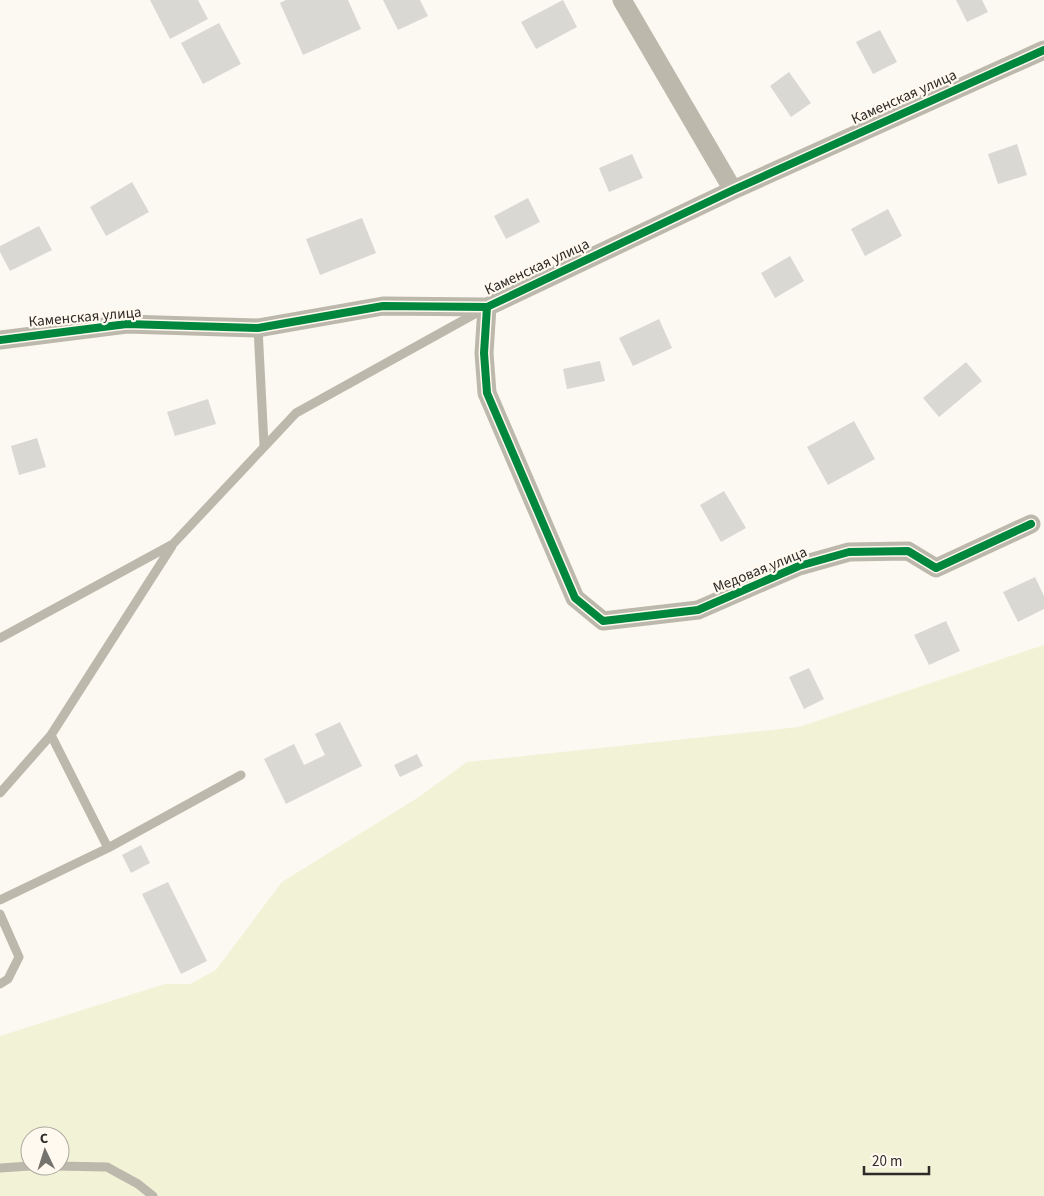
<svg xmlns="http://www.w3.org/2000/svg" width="1044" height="1196" viewBox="0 0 1044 1196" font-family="'Source Sans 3',sans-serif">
<rect width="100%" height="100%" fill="#fcf8f2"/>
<path fill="#f1f2d6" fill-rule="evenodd" d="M1044 645V1196H0V1036L165 984H190L216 970 282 882 419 797 467 762 799 727ZM30 1136H60V1166H30Z"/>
<path fill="#dad8d3" d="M150 0H198L208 19 170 39Z
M286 0H348L361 29 303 55 280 3Z
M383 0H420L428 16 398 30Z
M563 0 577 27 536 49 521 22Z
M956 0H982L988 12 967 22Z
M219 23 241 64 203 84 181 43Z
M880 30 897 62 873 74 856 42Z
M789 72 811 103 791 117 770 86Z
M1017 144 1027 175 998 184 988 154Z
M632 154 643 178 609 192 599 168Z
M132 182 149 212 106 236 90 207Z
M528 198 540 222 506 239 494 216Z
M888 209 902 236 865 256 851 229Z
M362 218 376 253 320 275 306 239Z
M39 226 52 250 10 271 0 252V246Z
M790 256 804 281 775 298 761 273Z
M659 319 672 348 633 366 619 338Z
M600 361 605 381 567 389 563 369Z
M966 362 982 381 939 417 923 398Z
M208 399 216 424 175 436 167 412Z
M854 421 875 459 828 485 807 447Z
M37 438 46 467 19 475 11 446Z
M724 491 746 528 721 542 700 505Z
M1035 577 1044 596V609L1018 622 1003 592Z
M946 621 960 651 929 665 914 635Z
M809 668 824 699 804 709 789 677Z
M340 722 362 766 286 804 264 759 294 744 304 765 325 755 315 734Z
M417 754 423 766 400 777 394 765Z
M141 845 150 863 131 873 122 855Z
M168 882 207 961 181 974 142 894Z"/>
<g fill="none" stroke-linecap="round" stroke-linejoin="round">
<path stroke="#bcb8ac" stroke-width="9" d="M258 328 264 445
M0 638 173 544 296 413 480 311
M51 735 108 848
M0 793 51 735 172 546
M0 900 108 848 241 775
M0 914 19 957 8 979 0 984
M57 1166 107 1167 138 1184 153 1196
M0 1168 30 1166"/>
<path stroke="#bcb8ac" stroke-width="19" d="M622 0 733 190
M487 307 484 353 487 393 575 598 603 621 698 610 799 566 849 552 908 551 936 568 1031 524
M0 340 127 324 258 328 383 306 487 307 733 190 1044 50"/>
<g stroke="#fff9ef" stroke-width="11">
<path id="cycleway" d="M487 307 484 353 487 393 575 598 603 621 698 610 799 566 849 552 908 551 936 568 1031 524
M0 340 127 324 258 328 383 306 487 307 733 190 1044 50"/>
</g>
<use href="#cycleway" stroke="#00873e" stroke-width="8"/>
</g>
<g text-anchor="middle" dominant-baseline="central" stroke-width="4.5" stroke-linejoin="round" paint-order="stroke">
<g font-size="15" fill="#2d2b27" stroke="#fff9ef">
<text transform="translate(904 97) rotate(-24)">Каменская улица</text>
<text transform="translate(537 267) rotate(-25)">Каменская улица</text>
<text transform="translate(85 317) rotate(-5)">Каменская улица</text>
<text transform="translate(760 570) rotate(-22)">Медовая улица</text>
</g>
</g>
<g transform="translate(45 1151) rotate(356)"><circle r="24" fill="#fff9ef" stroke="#aba79f"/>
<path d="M0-4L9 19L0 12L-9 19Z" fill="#75736e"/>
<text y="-8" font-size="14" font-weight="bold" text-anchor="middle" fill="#2d2b27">С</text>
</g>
<path d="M864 1166v8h65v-8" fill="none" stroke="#2d2b27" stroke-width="2.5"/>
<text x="872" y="1166" font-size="15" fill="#2d2b27" stroke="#fff9ef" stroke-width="4" paint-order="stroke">20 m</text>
</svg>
